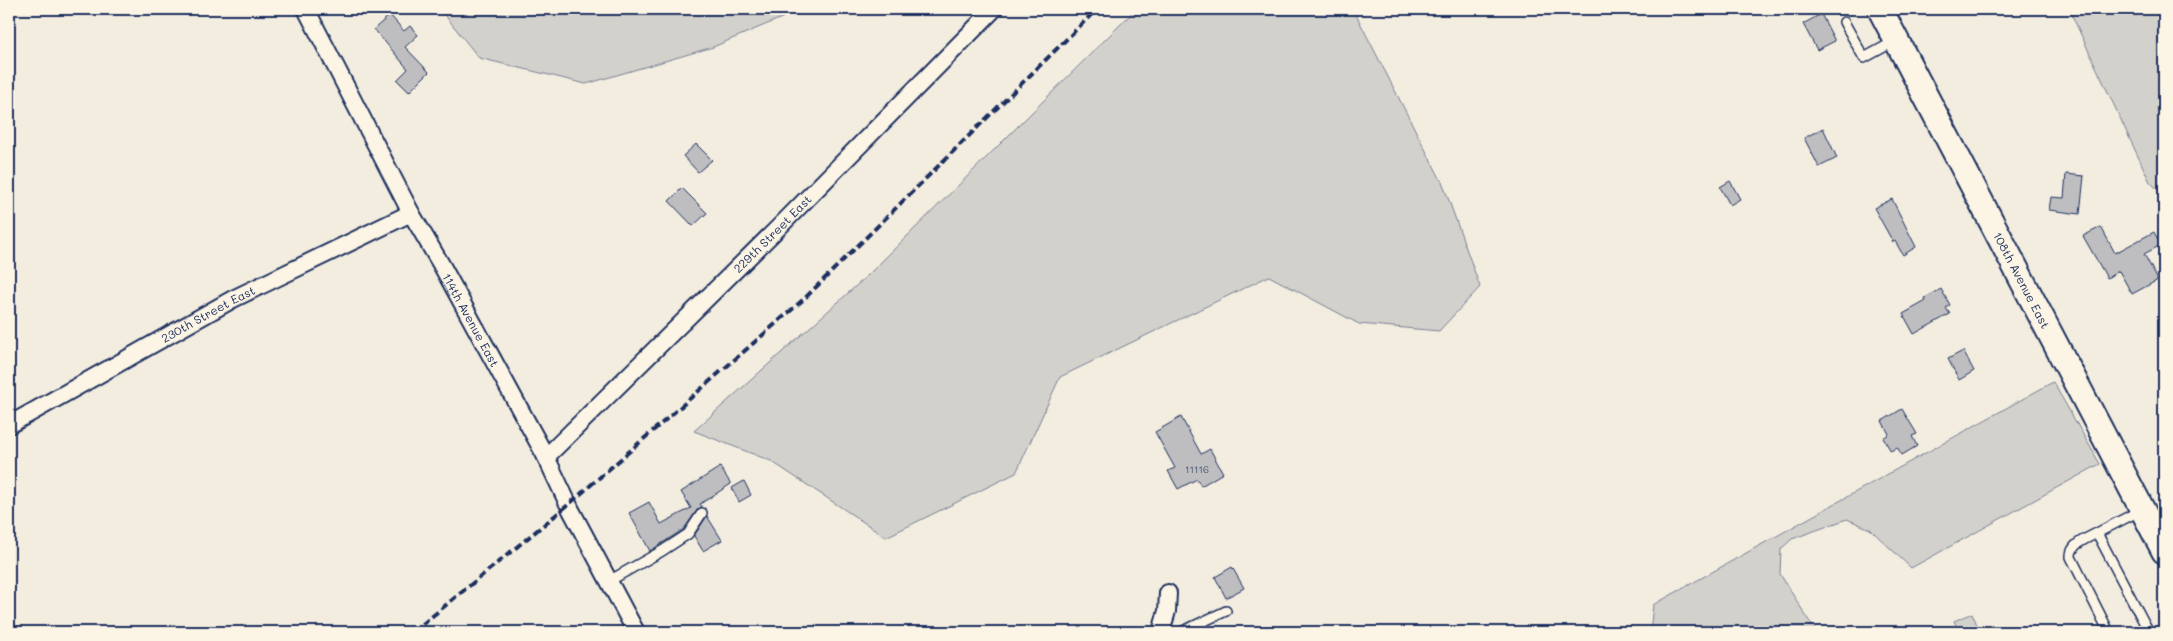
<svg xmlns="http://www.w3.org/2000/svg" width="2173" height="641" viewBox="0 0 2173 641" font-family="Mali,sans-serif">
<rect width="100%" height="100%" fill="#f3ede0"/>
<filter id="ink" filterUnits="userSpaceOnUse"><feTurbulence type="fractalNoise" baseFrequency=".02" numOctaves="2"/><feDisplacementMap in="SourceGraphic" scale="10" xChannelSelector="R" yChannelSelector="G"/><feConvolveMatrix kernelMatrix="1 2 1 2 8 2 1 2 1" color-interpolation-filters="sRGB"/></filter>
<g filter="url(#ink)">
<path fill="#d3d1cc" stroke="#778095" d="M440 9H787L784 17 713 47 586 84 479 58Z
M1136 9H1353L1443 184 1480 287 1439 331 1359 324 1269 276 1060 377 1016 473 886 537 771 461 694 431 866 277Z
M2069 9H2164V196L2150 182Z
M2053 382 2100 464 1911 568 1870 529 1847 519 1792 539 1781 549 1780 574 1816 632H1650L1653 605Z
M1972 613 1980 632H1959L1954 621Z"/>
<path fill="#bebec0" stroke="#1b2f5e" d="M1821 14 1835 41 1817 50 1803 24Z
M390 15 404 31 410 26 418 35 405 47 429 72 409 92 397 80 408 69 374 29Z
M1823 128 1837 158 1819 167 1804 138Z
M696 144 712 160 698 172 683 156Z
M2066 174 2084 176 2080 214 2049 210 2051 197 2064 198Z
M1730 181 1740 199 1730 205 1720 187Z
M682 188 707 213 693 226 669 201Z
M1892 199 1916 247 1903 255 1895 241 1893 242 1874 208Z
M2101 227 2115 253 2154 232 2161 245 2144 254 2158 280 2132 294 2119 271 2107 278 2083 236Z
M1941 289 1950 305 1946 308 1950 314 1914 334 1903 314 1926 301 1925 298Z
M1963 351 1974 371 1959 380 1948 359Z
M1902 409 1917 434 1912 436 1917 446 1902 455 1897 447 1891 451 1883 438 1889 434 1882 421Z
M1181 417 1201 454 1210 449 1223 473 1201 486 1197 479 1178 489 1168 471 1175 468 1155 432Z
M720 467 731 484 700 504 702 507 697 510 684 529 650 551 629 513 649 502 661 524 691 508 681 492Z
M744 481 751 495 739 502 732 488Z
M707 516 722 540 703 551 694 536Z
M1232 567 1244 588 1226 598 1215 577Z"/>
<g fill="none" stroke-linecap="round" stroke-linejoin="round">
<g stroke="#1b2f5e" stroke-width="12">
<path id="lane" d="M1844 22 1864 58 1895 41
M2097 533 2141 510
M609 581 662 551 688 534 702 513
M1181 632 1226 611
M2109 632 2071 557C2070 544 2086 539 2097 533L2149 632"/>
</g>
<g stroke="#1b2f5e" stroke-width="20">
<g id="street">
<path id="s1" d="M306 9 411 213 442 266 546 457 571 510 636 632"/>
<path id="s2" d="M9 425 233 299 411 213"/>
<path id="s3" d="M546 457 778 228 994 9"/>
<path d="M1161 632 1167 611 1168 593"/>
</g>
</g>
<g stroke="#1b2f5e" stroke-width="28">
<g id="secondary">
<path id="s4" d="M1880 9 2164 551"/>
</g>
</g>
<use href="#lane" stroke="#fcf5e5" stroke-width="9"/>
<use href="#street" stroke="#fcf5e5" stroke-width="16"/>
<use href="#secondary" stroke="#fcf5e5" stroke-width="24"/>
<path stroke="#1b2f5e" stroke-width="4" stroke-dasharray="8 4" stroke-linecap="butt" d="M413 632 568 505 804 299 1097 9"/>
</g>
</g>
<g text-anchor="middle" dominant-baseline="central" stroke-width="4" stroke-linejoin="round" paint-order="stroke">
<g font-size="10" fill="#445376">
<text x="1197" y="469">11116</text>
</g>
<g font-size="12" fill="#1b2f5e" stroke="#fcf5e5">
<text stroke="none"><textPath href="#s3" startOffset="318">229th Street East</textPath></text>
<text stroke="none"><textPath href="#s4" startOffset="306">108th Avenue East</textPath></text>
<text stroke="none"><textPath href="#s2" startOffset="228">230th Street East</textPath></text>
<text stroke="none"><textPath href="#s1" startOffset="352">114th Avenue East</textPath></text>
</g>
</g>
<rect width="2173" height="641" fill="none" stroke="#fcf5e5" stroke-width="30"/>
<rect x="15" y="15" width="2143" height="611" fill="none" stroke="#1b2f5e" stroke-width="2" filter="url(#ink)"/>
</svg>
